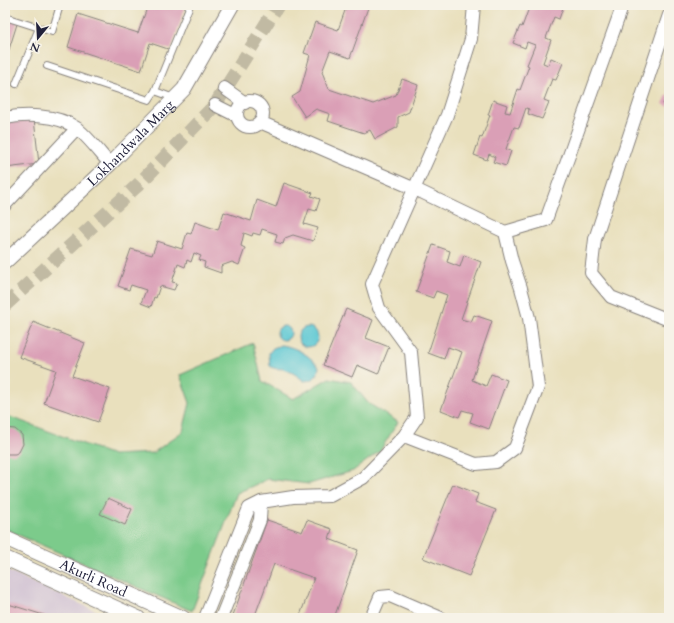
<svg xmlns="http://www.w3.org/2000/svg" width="674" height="623" viewBox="0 0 674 623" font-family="Cardo,serif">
<rect width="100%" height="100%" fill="#f7f3e8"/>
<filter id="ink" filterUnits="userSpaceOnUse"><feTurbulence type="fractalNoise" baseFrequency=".025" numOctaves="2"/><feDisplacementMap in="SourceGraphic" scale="8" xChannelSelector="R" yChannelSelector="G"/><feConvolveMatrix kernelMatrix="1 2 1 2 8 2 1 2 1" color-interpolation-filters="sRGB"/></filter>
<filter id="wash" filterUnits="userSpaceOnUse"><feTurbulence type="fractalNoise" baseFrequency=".012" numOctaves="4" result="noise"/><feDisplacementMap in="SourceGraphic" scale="16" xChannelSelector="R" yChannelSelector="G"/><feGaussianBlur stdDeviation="0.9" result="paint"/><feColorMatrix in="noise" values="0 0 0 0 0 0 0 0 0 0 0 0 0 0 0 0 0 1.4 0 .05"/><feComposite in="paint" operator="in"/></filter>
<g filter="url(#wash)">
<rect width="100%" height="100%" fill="#e9e0bd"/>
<path fill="#cebed1" d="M5 570 112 618H5Z"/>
<path fill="#7bcb8b" stroke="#4e7663" d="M253 343 262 381 293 399 329 378 351 382 368 403 398 422 380 451 353 471 309 484 268 479 237 493 192 611 5 529V415L113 455 153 453 183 431 190 403 180 375Z"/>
<path fill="#5bc8d3" stroke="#3e7587" d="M277 333a7 7 0 1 1 14 0a7 7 0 1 1-14 0Z
M298 337a10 10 0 1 1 20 0a10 10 0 1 1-20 0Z
M282 345C298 348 309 355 319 367L317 375 312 380 304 381C298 376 291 371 283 369 278 368 275 370 270 366L269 353 273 348Z"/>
<g id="blocks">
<path fill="#da9fb6" d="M148 5H186L171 50 150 43 141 71 68 47 78 14 138 33Z
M347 5H369L350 58 330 51 322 72 329 89 373 104 396 95 402 79 418 85 409 112 398 117V127L375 139 370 130 364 133 328 121 330 114 316 109 305 117 292 97 300 92 310 55 304 53 315 22 338 30Z
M530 5H564L559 19 554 17 546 38 551 40 543 63 548 65 551 58 563 63 556 80 552 79 544 100 549 102 542 119 528 114 529 109 526 108 519 128 514 127 506 149 511 151 506 166 493 162 495 157 489 154 487 160 474 155 480 137 482 138 490 115H488L493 100 507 105 505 112 510 113 518 89 520 90 529 66 527 65 535 45 527 42 525 48 513 43 520 26 522 27Z
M5 18 18 21 5 62Z
M667 95 669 96V107L663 104Z
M34 119 39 164 5 168V122Z
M284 183 313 193 311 196 320 199 316 211 309 209 304 224 318 228 313 241 293 235 285 238 283 244 275 242 277 234 262 229 260 235 253 233 252 236 244 233 241 246 245 248 239 265 232 262 221 266V273L204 267 205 262 199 260 201 256 194 253 191 262 187 260 185 267 178 264 172 282 177 283 174 290 160 286 156 298 154 297 151 307 141 303 146 290 131 285 129 290 118 286 131 249 152 255 157 241 182 249 187 233 191 234 195 222 218 230 224 212 251 221 257 200 276 207Z
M433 245 450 251 447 262 460 267 464 255 481 262 461 319 471 322 474 315 492 321 472 380 486 386 491 374 507 380 489 429 470 422 473 413 462 410 459 417 441 410 462 352 448 347 444 359 428 353 447 295 436 291 433 298 416 292Z
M346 309 373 320 366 338 389 347 378 374 357 365 352 377 323 365Z
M33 322 85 343 72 376 110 389 98 422 44 403 56 370 19 357Z
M5 428 15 429 22 435 23 444 19 452 15 454H5Z
M453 484 478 494 475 502 496 510 469 576 423 558Z
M108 498 132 509 125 525 100 514Z
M267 520 302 532 307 520 332 529 329 539 358 550 334 618H299L314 578 274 564 254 618H232Z
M5 603 53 618H5Z"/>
</g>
</g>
<g filter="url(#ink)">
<use href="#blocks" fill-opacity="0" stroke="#86817c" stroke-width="1"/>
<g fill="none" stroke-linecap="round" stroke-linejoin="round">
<path stroke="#c1baa3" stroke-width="14" stroke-dasharray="14 7" stroke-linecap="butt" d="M5 305 139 184 215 105 278 5"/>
<g stroke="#86817c" stroke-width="8">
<path id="service" d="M5 17 52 32 60 5
M47 66 149 100 155 91 190 5
M16 84 39 28
M155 91 174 98"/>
</g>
<g stroke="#86817c" stroke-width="14">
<path id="minor" d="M669 15 595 239 591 273 611 297 669 320
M224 88 245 103
M237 114a13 13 0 1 1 26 0a13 13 0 1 1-26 0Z
M215 105 237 116
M5 118C26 114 57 115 75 127 87 135 100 153 110 164
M260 122 415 189 505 232 512 261 521 288 529 318 538 387 515 448 496 462 476 464 404 436
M5 205 77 128
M505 232 546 220 620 13 621 5
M205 618 249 508 261 502 293 497 330 496 363 478 404 436 417 417 411 352 379 308 372 284 447 115 471 39 474 5
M221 618 260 520 261 502
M371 618 380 597 390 596 441 618"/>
</g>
<g stroke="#86817c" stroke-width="16">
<g id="tertiary">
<path id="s1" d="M5 262 110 164 184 89 232 5"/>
<path id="s2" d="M5 538 183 618"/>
<path d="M5 558 138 618"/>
</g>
</g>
<use href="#service" stroke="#fff" stroke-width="6"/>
<use href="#minor" stroke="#fff" stroke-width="12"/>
<use href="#tertiary" stroke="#fff" stroke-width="14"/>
</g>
</g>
<g text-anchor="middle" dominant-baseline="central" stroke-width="3" stroke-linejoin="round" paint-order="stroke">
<g font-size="14" fill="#22223b" stroke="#f7f3e8">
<text stroke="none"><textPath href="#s1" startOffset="173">Lokhandwala Marg</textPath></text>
<text stroke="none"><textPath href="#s2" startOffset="97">Akurli Road</textPath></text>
</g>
</g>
<rect width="674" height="623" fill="none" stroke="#f7f3e8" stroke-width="20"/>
<g transform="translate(38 38) rotate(198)" stroke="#f7f3e8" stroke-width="3" paint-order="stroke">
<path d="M0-3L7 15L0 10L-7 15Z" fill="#22223b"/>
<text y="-6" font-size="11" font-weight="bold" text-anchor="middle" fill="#22223b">N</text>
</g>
</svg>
